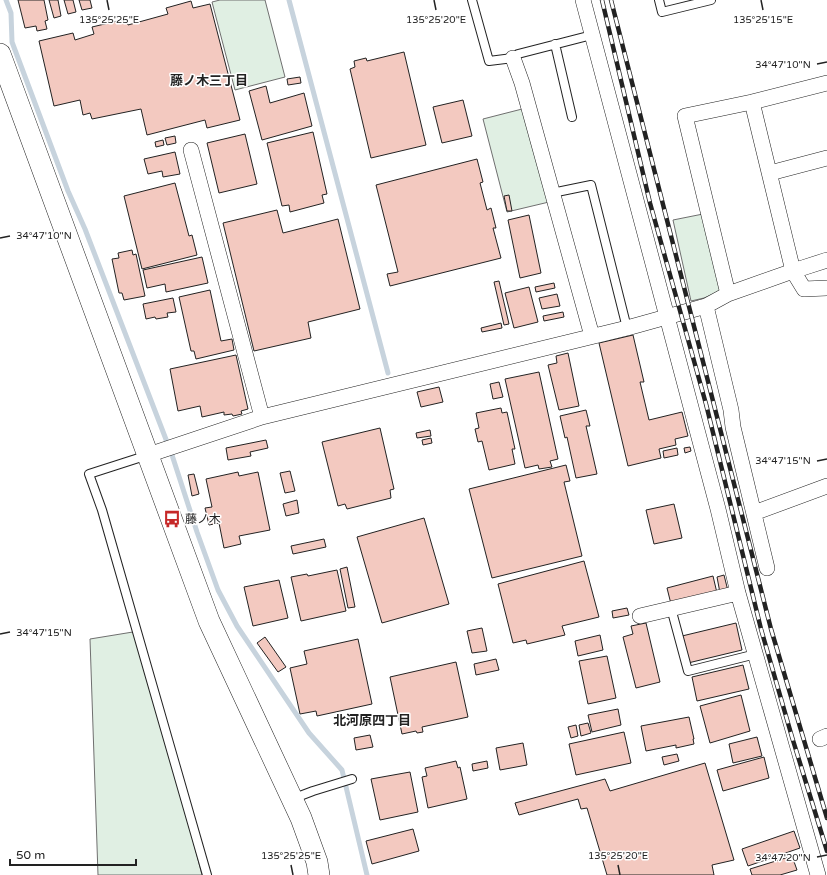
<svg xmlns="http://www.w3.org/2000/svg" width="827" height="875" viewBox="0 0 827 875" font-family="'Varela Round','Noto Sans JP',sans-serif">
<rect width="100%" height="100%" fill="#fff"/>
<path fill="#e0efe3" stroke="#6f6f6f" d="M220 0H265L285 77 235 90 212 2Z
M526 108 549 202 507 212 483 119Z
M703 214 721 291 704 298 691 301 673 220Z
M139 631 202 875H98L90 639Z"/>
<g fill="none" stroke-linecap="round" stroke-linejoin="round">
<path stroke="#c7d3dd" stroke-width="5" d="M6 0 11 13 12 42 68 191 85 229 172 455 197 532 218 590 237 626 309 733 342 770 367 875
M289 0 388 373"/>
</g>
<path fill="#f3c9c0" stroke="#222" d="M18 0H44L48 20 45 21 47 29 37 31 36 26 25 28Z
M49 0H58L61 16 54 18Z
M64 0H73L76 12 68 14Z
M79 0H90L92 8 82 10Z
M191 1 193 8 210 4 240 120 207 128 205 120 147 135 141 109 92 119 90 113 83 115 80 100 54 106 39 41 73 33 75 40 94 34 92 27 126 19 128 25 168 14 166 8Z
M404 52 426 145 371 158 350 69 355 67 354 61 366 58 367 61Z
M300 77 301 83 288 85 287 79Z
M266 86 270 103 304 93 312 126 262 140 249 91Z
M463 100 472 136 442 143 433 107Z
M313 132 327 194 322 195 324 203 290 212 289 205 282 206 267 143Z
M245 134 257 184 219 193 207 143Z
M175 136 176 143 167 145 165 138Z
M163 140 164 145 156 147 155 142Z
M175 152 180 174 163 177 162 171 148 174 144 159Z
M477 159 483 182 480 183 487 210 491 208 496 228H493L501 258 390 286 387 274 398 272 376 185Z
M175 183 189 236 192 235 197 255 142 269 124 196Z
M509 195 512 211H507L504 196Z
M277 210 283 233 338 219 360 309 308 322 311 338 254 351 223 223Z
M529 215 541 273 520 278 508 220Z
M132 250 133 255 136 254 145 296 124 300 122 293H119L112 259 119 258 118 253Z
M202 257 208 283 166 292 165 284 147 288 143 270Z
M499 281 509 324 504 325 494 282Z
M554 283 555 288 536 292 535 287Z
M529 287 538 322 514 328 505 293Z
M210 290 221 341 232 339 234 350 196 359 194 351H191L179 297Z
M557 294 560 306 542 309 539 298Z
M173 298 176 312 167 313 168 317 156 319 155 317 146 319 143 304Z
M563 312 564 317 544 321 543 316Z
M501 323 502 328 482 332 481 328Z
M633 335 644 382H640L649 420 682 412 688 436 675 439 676 445 659 449 661 458 628 466 599 343Z
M568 353 579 406 559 410 548 365 557 363 556 356Z
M236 355 248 409 241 411 242 414 233 416 232 414 224 415V412L202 417 200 406 178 411 170 369Z
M539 372 558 459 550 461 552 467 539 469 538 465 525 468 505 379Z
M499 382 503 397 493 399 490 384Z
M439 387 443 402 421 407 417 392Z
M501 408 502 413 507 412 515 449H512L515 464 489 470 482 441 478 442 475 429 479 428 476 413Z
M586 410 590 426H586L597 474 576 478 567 437 565 438 560 416Z
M380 428 394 489 390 490 391 498 347 509 345 504 338 506 322 442Z
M430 430 431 436 417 438 416 433Z
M431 438 432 443 423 445 422 440Z
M266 440 268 448 250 452 251 456 228 460 226 448Z
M690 447 691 451 685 453 684 448Z
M677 448 678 455 664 458 663 451Z
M566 465 570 481 564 482 582 556 492 578 469 489Z
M290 471 295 491 285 493 280 473Z
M238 472 239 476 258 472 270 530 239 536 241 544 224 548 219 523 209 525 205 508 212 507 206 479Z
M194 474 199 494 192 496 188 475Z
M297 500 299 513 286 516 283 504Z
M674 504 682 538 654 544 646 510Z
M424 518 449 604 382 623 357 537Z
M324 539 326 547 293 554 291 546Z
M584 561 599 617 562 626 565 635 527 644 526 640 513 643 498 584Z
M347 567 355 607 348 608 340 569Z
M337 570 346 611 301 621 291 577 307 574 308 576Z
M724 575 728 591 720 593 717 577Z
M713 576 717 593 671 604 667 588Z
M279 580 288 618 253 626 244 587Z
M627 608 629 615 613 618 612 611Z
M646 623 660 682 636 688 623 637 633 634 631 626Z
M736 623 742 650 688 663 682 636Z
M482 628 487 651 472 653 467 631Z
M600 635 603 650 578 656 575 641Z
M265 637 286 667 278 672 257 643Z
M358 639 372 704 317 716 316 711 300 714 290 668 307 664 304 651Z
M607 656 616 698 588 704 579 661Z
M496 659 499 670 476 675 474 664Z
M456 662 468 717 422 727 423 732 417 733 416 731 402 734 390 677Z
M743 665 749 689 697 701 692 677Z
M741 695 750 731 710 743 700 706Z
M618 709 621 725 592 732 588 715Z
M689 717 694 739H693L694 744 676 748V745L646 751 641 726Z
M588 723 591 733 581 736 579 725Z
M576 725 578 736 571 738 568 727Z
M624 732 631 763 576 775 569 744Z
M370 735 373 747 356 750 354 738Z
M757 737 762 756 733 763 729 744Z
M523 743 527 765 500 770 496 748Z
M677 754 679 761 664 765 662 757Z
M764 757 769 778 723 791 717 770Z
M456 761 458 768 460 767 467 799 428 808 422 777 427 776 425 768Z
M487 761 488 768 473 771 472 764Z
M705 763 734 860 712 865 714 875H607L587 808 581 809 578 799 519 815 515 803 605 779 610 791Z
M410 772 418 812 380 820 371 779Z
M413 829 419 851 372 864 366 841Z
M794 831 800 848 748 866 742 849Z
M792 856 797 870 780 875H752L750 869Z"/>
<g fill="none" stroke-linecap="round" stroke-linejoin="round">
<g stroke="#222" stroke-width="10">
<path id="lane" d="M472 0 489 61 513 58 518 54 592 35
M659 0 662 12 711 0
M555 44 572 117
M552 193 591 185 627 328
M148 455 89 474 102 510 207 875
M671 608 688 671 756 654
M292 799 313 791 352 779"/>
</g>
<g stroke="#222" stroke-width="16">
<path id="street" d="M583 0 718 509 738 593 818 875
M513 58 522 83 592 336
M752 102 793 271 804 289 827 288
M191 150 262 417
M770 173 827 158
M728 294 685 116 752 102 827 83
M706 306 731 410 733 427 767 568
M148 455 262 417 627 328 706 306 728 294 793 271 827 260
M754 513 827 486
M640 616 738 593
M820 739 827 736"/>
</g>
<g stroke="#222" stroke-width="22">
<path id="secondary" d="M0 54 209 621 301 818 317 862 319 875"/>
</g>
<use href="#lane" stroke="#fff" stroke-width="8"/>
<use href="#street" stroke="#fff" stroke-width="15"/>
<use href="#secondary" stroke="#fff" stroke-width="21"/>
<g stroke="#222" stroke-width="4.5">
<path id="rail" d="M602 0 650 203 706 404 761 629 792 737 827 851
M611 0 771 629 827 818"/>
</g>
<use href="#rail" stroke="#fff" stroke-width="3" stroke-dasharray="9" stroke-linecap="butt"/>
</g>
<path fill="none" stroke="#222" stroke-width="1.5" d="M107 0 109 10M434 0 436 10M761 0 763 10M817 64 827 62M0 238 10 236M817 461 827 459M0 634 10 632M817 857 827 855M291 865 293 875M618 865 620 875"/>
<defs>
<g id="bus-bare" transform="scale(1.38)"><path d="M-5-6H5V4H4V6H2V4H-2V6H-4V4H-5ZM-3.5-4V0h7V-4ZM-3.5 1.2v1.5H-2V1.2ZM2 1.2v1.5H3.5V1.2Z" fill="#c62828" stroke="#fff" stroke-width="2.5" paint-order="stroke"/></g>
</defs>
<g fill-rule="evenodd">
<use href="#bus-bare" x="172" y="519"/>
</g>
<g text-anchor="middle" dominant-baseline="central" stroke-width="3" stroke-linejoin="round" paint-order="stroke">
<g font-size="12" fill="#222" stroke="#fff" text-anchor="start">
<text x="185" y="519">藤ノ木</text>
</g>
<g font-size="13" font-weight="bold" fill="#222" stroke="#fff">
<text x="209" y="81">藤ノ木三丁目</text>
<text x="372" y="721">北河原四丁目</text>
</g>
</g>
<g font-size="10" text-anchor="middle" fill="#222" stroke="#fff" stroke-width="3" stroke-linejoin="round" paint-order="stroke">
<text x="109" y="23">135°25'25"E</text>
<text x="436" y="23">135°25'20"E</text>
<text x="763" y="23">135°25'15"E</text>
<text x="783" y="68">34°47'10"N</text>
<text x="44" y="239">34°47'10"N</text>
<text x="783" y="464">34°47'15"N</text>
<text x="44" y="636">34°47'15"N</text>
<text x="291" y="859">135°25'25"E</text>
<text x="618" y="859">135°25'20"E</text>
<text x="783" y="861">34°47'20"N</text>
</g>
<path d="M10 859v6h126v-6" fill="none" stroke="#222222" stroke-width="2"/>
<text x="16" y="859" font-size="12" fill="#222222" stroke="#ffffff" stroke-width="3" paint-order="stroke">50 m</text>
</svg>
